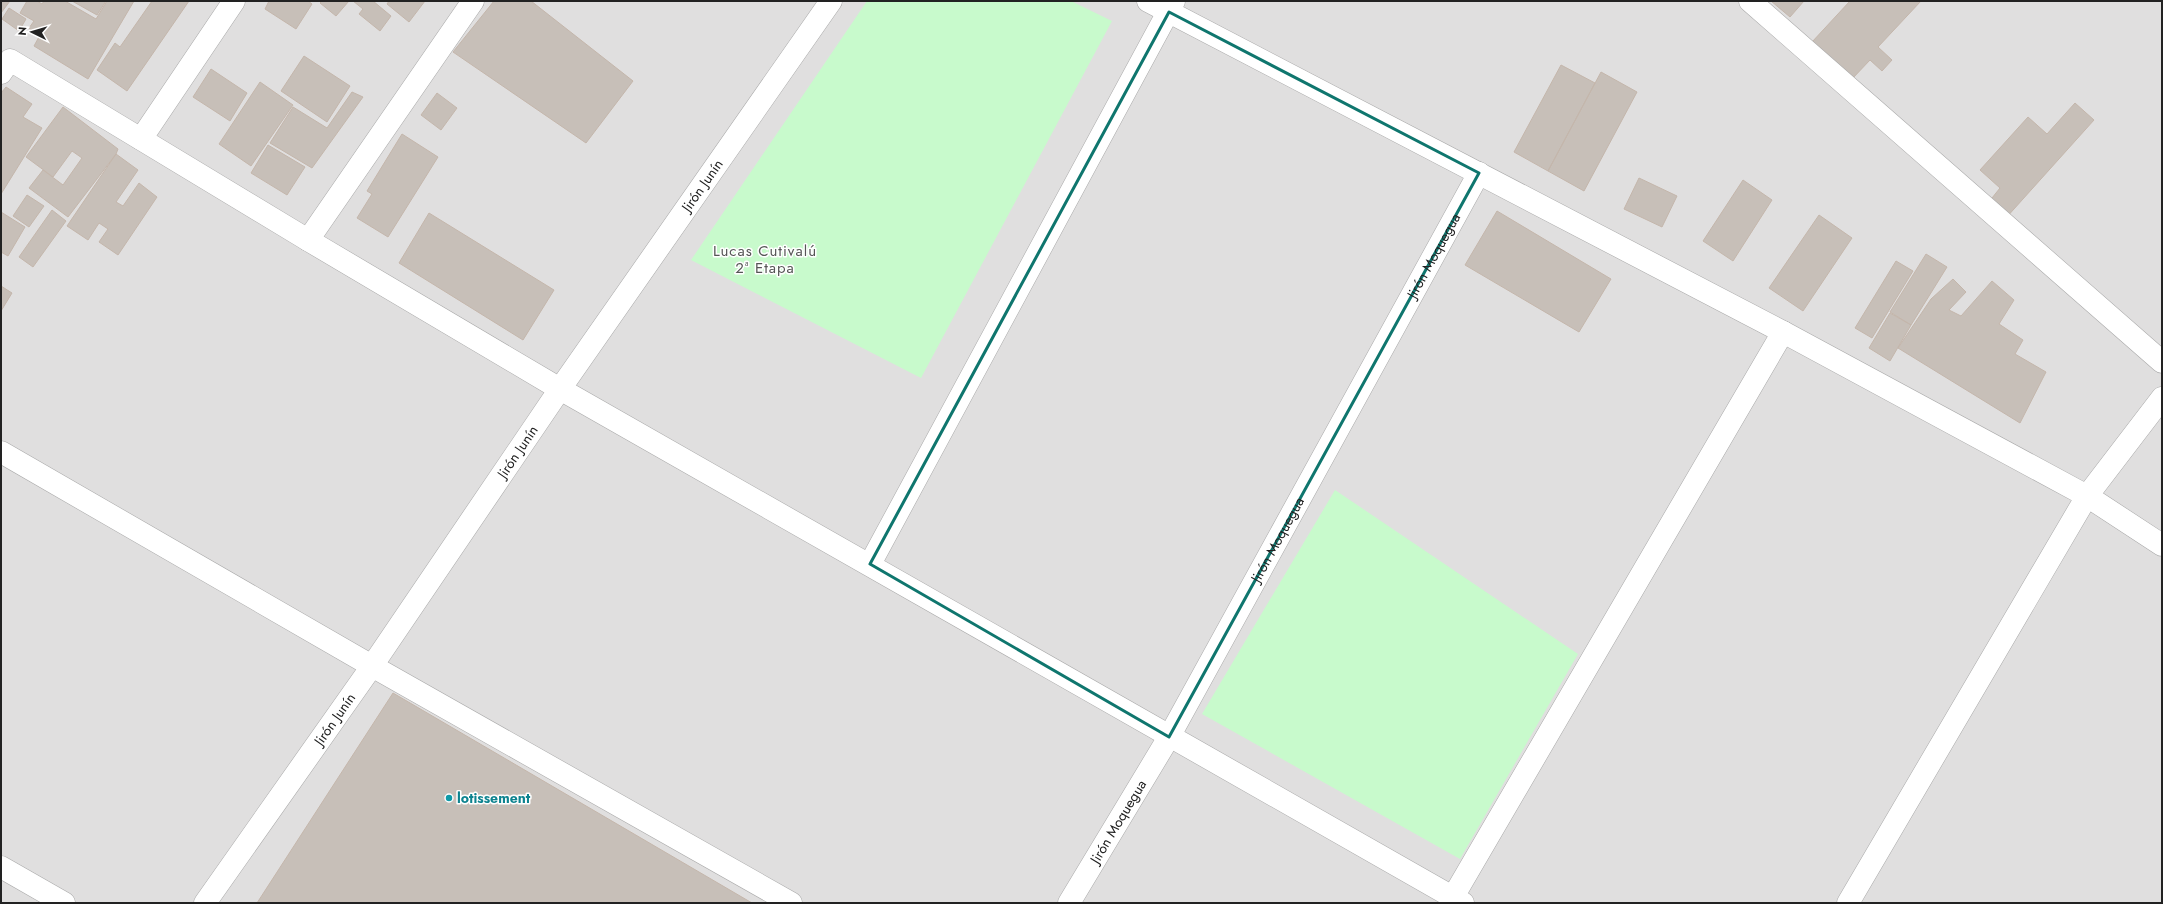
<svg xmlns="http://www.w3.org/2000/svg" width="2163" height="904" viewBox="0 0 2163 904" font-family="Jost,sans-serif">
<rect width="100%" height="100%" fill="#f2efe9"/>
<path fill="#e0dfdf" d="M1 1H2162V903H1Z"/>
<path fill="#c8facc" d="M867 1H1071L1112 21 921 378 691 260Z
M1335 490 1578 654 1460 859 1202 714Z"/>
<path fill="#c7bfb8" stroke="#c4b6ab" d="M1 1H10L1 13Z
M27 1H37L42 4 44 1H65L96 19 107 1H134L88 79 34 46 40 35 29 28 34 21 20 13Z
M72 1H106L97 15Z
M152 1H189L127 91 97 70 115 43 120 47Z
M269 1H308L312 4 296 29 265 9Z
M322 1H349L336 16 320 3Z
M353 1H373L391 16 380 31 359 14 363 9Z
M389 1H425L409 22 387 4Z
M494 1H531L633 81 586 143 453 52Z
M1771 1H1804L1790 17Z
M1850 1H1921L1878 47 1892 60 1882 71 1870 60 1852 79 1812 42Z
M9 8 26 19 19 31 2 19Z
M304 56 350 86 327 122 281 91Z
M1561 65 1595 83 1548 171 1514 152Z
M211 69 247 93 230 121 193 97Z
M1601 72 1637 92 1584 191 1548 171Z
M260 82 293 105 251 166 219 144Z
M6 87 32 104 23 117 42 128 1 194V93Z
M352 92 363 97 312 168 270 143 293 107 327 128Z
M437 93 457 108 441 130 421 115Z
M2075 103 2094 120 2005 219 1988 203 2000 188 1980 170 2028 117 2047 134Z
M63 107 118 149 116 154 68 217 29 188 43 170 63 185 82 158 72 151 53 177 26 157Z
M402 134 438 157 388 237 357 218 372 194 367 191Z
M268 145 305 167 287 195 251 173Z
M116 154 138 170 116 202 123 206 139 183 157 197 118 255 99 242 108 229 99 223 88 240 67 226Z
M1639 178 1677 196 1662 227 1624 209Z
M1743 180 1772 200 1733 261 1703 241Z
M27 195 44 206 29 227 13 216Z
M52 210 66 221 33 267 19 257Z
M1497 211 1611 279 1579 332 1465 265Z
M1 212 25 227 8 256 1 252Z
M429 213 554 290 523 340 399 263Z
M1819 215 1852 238 1803 311 1769 288Z
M1926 254 1947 267 1911 325 1890 312Z
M1896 261 1913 271 1872 338 1855 328Z
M1953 279 1966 292 1949 310 1961 316 1992 281 2014 300 1999 324 2023 340 2015 354 2046 372 2020 423 1898 348 1931 299Z
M1 286 12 293 1 311Z
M1890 313 1911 325 1890 361 1869 348Z
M393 693 752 903H257Z"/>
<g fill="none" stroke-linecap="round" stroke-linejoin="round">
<g stroke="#a9a9a9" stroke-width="23">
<g id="minor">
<path d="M1148 1 1783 332 2087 496 2162 545"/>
<path d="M1750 1 2162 362"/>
<path d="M1 73 10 60 308 240 560 389 1463 903"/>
<path d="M141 139 234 1"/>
<path d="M308 240 473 1"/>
<path d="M1 452 372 666 791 903"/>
<path d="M870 564 1174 1"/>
<path d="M1 867 64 903"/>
<path d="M1453 897 1783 332"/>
<path id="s1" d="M205 903 372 666 560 389 831 1"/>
<path id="s2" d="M1069 903 1169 737 1479 173"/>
<path d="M1848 903 2087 496 2162 398"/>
</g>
</g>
<use href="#minor" stroke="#fff" stroke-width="22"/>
</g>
<path fill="none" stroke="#0f766e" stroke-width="3" stroke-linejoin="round" d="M1169 12 1479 173 1169 737 870 564Z"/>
<circle fill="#0f9aa8" stroke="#fff" stroke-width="1.5" cx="449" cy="798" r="4"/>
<g text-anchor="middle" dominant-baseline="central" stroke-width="3" stroke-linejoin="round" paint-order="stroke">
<g font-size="14" fill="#222" stroke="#fff">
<text stroke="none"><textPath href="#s1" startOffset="873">Jirón Junín</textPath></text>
<text stroke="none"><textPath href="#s2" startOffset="743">Jirón Moquegua</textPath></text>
<text stroke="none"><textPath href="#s1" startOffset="549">Jirón Junín</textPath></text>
<text stroke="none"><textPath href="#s2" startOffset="419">Jirón Moquegua</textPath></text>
<text stroke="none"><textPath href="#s1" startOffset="225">Jirón Junín</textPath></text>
<text stroke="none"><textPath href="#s2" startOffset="95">Jirón Moquegua</textPath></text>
</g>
<g font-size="14" font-weight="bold" fill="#0d838f" stroke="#fff" text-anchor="start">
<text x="457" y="798">lotissement</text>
</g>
<g font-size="15" letter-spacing="1" fill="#555" stroke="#fff">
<text x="765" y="251">Lucas Cutivalú<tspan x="765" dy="17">2ª Etapa</tspan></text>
</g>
</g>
<rect width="2163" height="904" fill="none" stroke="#222222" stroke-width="4"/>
<g transform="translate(32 32) rotate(275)" stroke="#ffffff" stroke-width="3" paint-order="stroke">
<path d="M0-3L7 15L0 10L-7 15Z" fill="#222222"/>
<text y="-6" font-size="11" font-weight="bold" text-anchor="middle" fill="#222222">N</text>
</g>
</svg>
